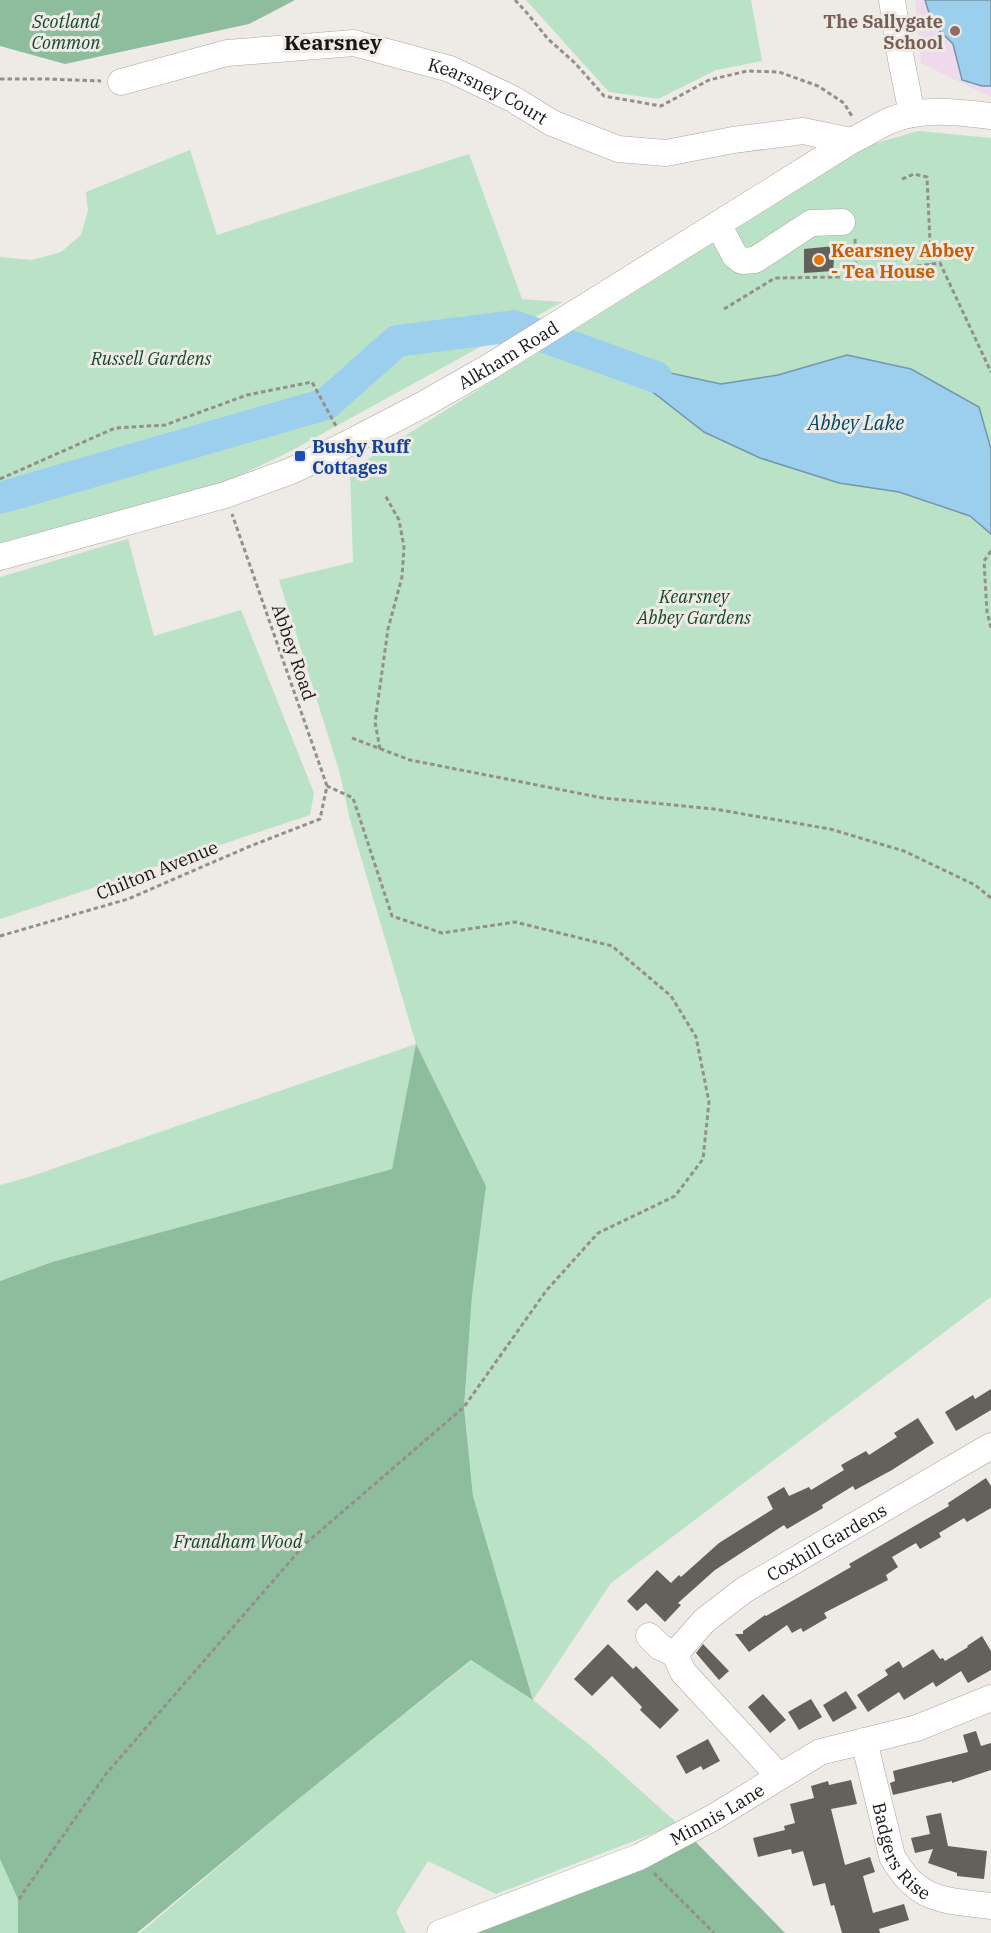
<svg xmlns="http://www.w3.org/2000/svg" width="991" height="1933" viewBox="0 0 991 1933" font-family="'IBM Plex Serif',serif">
<rect width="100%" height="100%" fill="#eeeae5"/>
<path fill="#eedaea" d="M915 0H991V97L921 63Z"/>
<path fill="#bae2c6" d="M526 0H751L762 61 716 70 658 99 609 92Z
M918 131 991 138V1297L611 1583 533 1700 591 1746 678 1824 496 1894 428 1861 396 1912 406 1933H140L296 1801 472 1660 533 1699 473 1496 464 1407 472 1296 486 1186 416 1045 392 1169 52 1262 0 1281V1185L29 1177 416 1044 350 820 339 770 279 580 353 562 350 470 870 145Z
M190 150 217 235 469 154 522 299 562 302 289 452 225 482 0 543V257L32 260 61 252 81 235 88 210 86 192Z
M128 539 154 636 241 610 314 793 310 815 0 919V577Z
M0 1859 19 1899 18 1933H0Z"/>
<path fill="#8ebd9d" d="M0 0H295L249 24 65 64 0 46Z
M416 1044 486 1186 472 1296 464 1407 473 1496 533 1700 471 1660 296 1801 137 1933H18V1899L0 1859V1281L52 1262 392 1169Z
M686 1832 785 1933H440Z"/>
<path fill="#9cceed" stroke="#7497ac" stroke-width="1.5" d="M925 0H991V86H982L962 80 953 44 932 23Z
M847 355 911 369 979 407 991 449V534L970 516 899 492 839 483 760 458 704 432 649 389 661 371 721 384 778 375Z"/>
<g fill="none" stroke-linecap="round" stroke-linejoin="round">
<path stroke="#9cceed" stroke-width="32" d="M0 498 326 404 397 341 514 326 656 377"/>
</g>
<path fill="#64605c" d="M835 246 833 271 804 273V249Z
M991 1389V1410L956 1431 945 1412 973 1395 975 1399Z
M918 1418 934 1443 892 1470 855 1490 853 1486 822 1505 823 1508 787 1529 784 1525 715 1570 678 1603 681 1605 665 1622 646 1603 637 1611 627 1601 657 1570 671 1583 679 1575 681 1577 719 1543 773 1509 767 1497 784 1487 789 1496 809 1487 811 1490 844 1470 841 1465 866 1451 869 1455 897 1437 894 1433Z
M986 1478 991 1486V1508L967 1522 964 1518 939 1533 941 1537 920 1549 916 1543 892 1557 898 1567 886 1575 888 1580 824 1613 827 1618 803 1632 801 1628 792 1633 787 1625 749 1652 735 1634H743V1631L765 1615 766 1616 851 1567 849 1564 949 1506 948 1503Z
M982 1636 991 1651V1670L968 1683 961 1671 936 1687 933 1682 904 1700 899 1692 868 1712 857 1695 888 1675 885 1670 899 1661 903 1668 933 1649 940 1659 943 1658 945 1661 968 1647 967 1646Z
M608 1644 633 1669 636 1666 679 1710 660 1729 640 1710 642 1707 612 1676 592 1696 574 1679Z
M703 1644 729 1671 719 1680 696 1653Z
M846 1691 857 1708 833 1722 823 1705Z
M763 1694 786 1720 770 1733 748 1707Z
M811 1699 822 1717 799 1730 788 1712Z
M976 1731 981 1746 991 1743V1770L952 1783V1781L893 1795 890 1783 895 1781 893 1771 968 1752 963 1735Z
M708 1739 720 1761 703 1770 701 1766 686 1774 676 1756Z
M851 1780 857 1804 831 1809 845 1865 870 1857 875 1872 863 1876 873 1913 904 1904 909 1920 879 1929 880 1933H842L834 1905 831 1906 825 1883 813 1886 803 1851 792 1854 791 1849 758 1857 753 1838 785 1830 784 1826 795 1823 790 1804 814 1798 811 1786 828 1781 829 1785Z
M941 1813 948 1846 987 1851 984 1879 957 1876V1873L928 1863 933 1849 915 1853 911 1838 930 1834 926 1816Z"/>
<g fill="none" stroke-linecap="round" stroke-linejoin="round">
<g stroke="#aba7a2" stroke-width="27">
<g id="minor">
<path d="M892 0 901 59 912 114"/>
<path id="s1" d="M121 82 227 53 354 43 450 69 513 99 552 123 618 149 666 153 733 140 803 131 851 141"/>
<path d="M718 224 735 256 742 261 755 260 811 223 842 222"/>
<path id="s2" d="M0 557 225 495 291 471 345 445 424 404 489 367 851 141C864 135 876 127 889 121 922 107 956 112 991 116"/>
<path d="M649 1636 660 1647 675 1654 683 1672 779 1776"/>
<path id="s3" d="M675 1654 704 1621 744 1590 991 1446"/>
<path id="s4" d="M864 1741 892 1856C917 1902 944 1900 991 1906"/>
<path id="s5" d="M440 1933 639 1857 714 1817 820 1752 917 1728 991 1698"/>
</g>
</g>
<path stroke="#93908c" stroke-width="3" stroke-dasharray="4.5 3" stroke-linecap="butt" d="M515 0 527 13 548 39 575 63 604 96 661 106 709 80 747 71 779 72 818 86 844 103 853 118
M0 79H47L101 81
M902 179 914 174 927 177 931 264
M855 239 856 274
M724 309 775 278 841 277 856 274 940 263 991 372
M0 479 115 428 165 425 247 395 312 382 336 426
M991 551 984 561 987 612 991 628
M352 738 410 760 603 798 714 809 830 829 904 851 975 885 991 898
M380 749 375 722 388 629 402 577 404 547 399 520 385 495
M0 936 128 899 248 847 320 819 327 786 232 514
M654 1873 714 1933
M19 1899 106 1774 305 1544 464 1407 546 1291 598 1233 675 1196 703 1159 709 1102 696 1037 671 996 612 946 515 922 442 933 392 916 353 798 327 786"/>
<use href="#minor" stroke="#fff" stroke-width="26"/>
</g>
<circle fill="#8d6e63" stroke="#eeeae5" stroke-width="2" cx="955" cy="31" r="6"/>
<circle fill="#e8710a" stroke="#eeeae5" stroke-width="2" cx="819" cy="260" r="6"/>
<rect fill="#1a4fb4" stroke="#eeeae5" stroke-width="2" x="294" y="450" width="12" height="12" rx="3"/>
<g text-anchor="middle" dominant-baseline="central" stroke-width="6" stroke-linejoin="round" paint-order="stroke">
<g font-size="18" font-style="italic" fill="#124929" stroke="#eeeae5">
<text x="66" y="21">Scotland<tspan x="66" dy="21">Common</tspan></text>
<text x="151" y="358">Russell Gardens</text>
<text x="694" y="596">Kearsney<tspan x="694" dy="21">Abbey Gardens</tspan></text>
<text x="238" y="1541">Frandham Wood</text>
</g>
<g font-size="18" font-weight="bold" fill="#785e54" stroke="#eeeae5" text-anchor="end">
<text x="943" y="21">The Sallygate<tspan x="943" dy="21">School</tspan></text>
</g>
<g font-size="18" fill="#171614" stroke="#eeeae5">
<text stroke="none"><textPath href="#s1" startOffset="380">Kearsney Court</textPath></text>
<text stroke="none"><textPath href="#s2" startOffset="550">Alkham Road</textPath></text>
<text transform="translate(294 652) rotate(71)">Abbey Road</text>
<text transform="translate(157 870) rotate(-22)">Chilton Avenue</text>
<text stroke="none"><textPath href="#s3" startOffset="190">Coxhill Gardens</textPath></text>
<text stroke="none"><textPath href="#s5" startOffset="302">Minnis Lane</textPath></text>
<text stroke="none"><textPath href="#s4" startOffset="118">Badgers Rise</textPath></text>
</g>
<g font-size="18" font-weight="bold" fill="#c56008" stroke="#eeeae5" text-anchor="start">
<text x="831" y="250">Kearsney Abbey<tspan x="831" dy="21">- Tea House</tspan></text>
</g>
<g font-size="18" font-weight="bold" fill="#164399" stroke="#eeeae5" text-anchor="start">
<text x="312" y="446">Bushy Ruff<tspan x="312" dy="21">Cottages</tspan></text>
</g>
<g font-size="20" font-style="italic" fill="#034665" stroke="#eeeae5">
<text x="856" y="422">Abbey Lake</text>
</g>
<g font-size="21" font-weight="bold" fill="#171614" stroke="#eeeae5">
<text x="333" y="42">Kearsney</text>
</g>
</g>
</svg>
